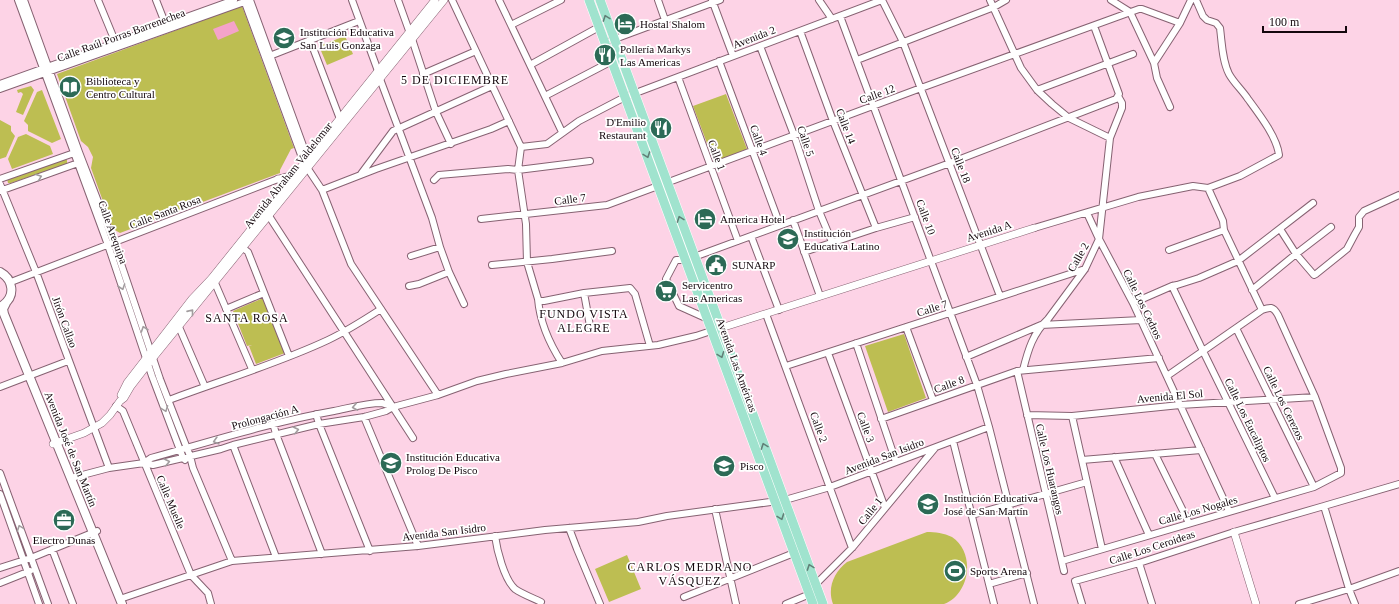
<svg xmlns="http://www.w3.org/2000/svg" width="1399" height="604" viewBox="0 0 1399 604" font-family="Georgia,serif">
<rect width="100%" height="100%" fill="#fdd3e6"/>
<path fill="#bdbe52" d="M242 6 294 148 291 149 280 170V173L120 233 113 229 91 168 93 157 88 147 81 141 57 74Z
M345 36 353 54 327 65 319 46Z
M31 86 34 90 23 115 16 112 23 94 21 92 18 93 17 90Z
M42 90 61 139 52 143 28 131V125L24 121 37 92Z
M726 94 747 149 714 162 693 106Z
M0 120 11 126V131L15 136 6 157 0 159Z
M26 134 50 146 53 154 12 169 8 159 18 137Z
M65 159 67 160V164L11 183H8L7 179Z
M263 298 285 353 256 364 249 346 252 345 247 346 233 311Z
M904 334 926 398 888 412 865 346Z
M927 532C935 532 944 533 952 537 976 553 970 594 944 604H833C827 588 834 572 847 562Z
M627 555 641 589 609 602 595 569Z"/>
<path fill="#f4a3c9" d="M234 21 239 31 218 40 213 29Z"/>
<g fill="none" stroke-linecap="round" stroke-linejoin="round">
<g stroke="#866272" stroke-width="8">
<path id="minor" d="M18 0 108 245 152 376 183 458 185 460
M24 0 79 152 114 243 160 379 190 456 193 468 232 561
M98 0 117 46
M156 0 167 28
M244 0 304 163 322 190 351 264 438 395
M250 0 309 162
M352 0 378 71 380 79 432 218 440 247 449 272 464 304
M398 0 412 39 436 112 451 144
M452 0 521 147 518 170 526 224 527 262 538 299 540 301H544L584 293 630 288 635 294 650 346
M499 0 562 132
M658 0 665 20
M712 0 733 56
M819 0 832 19
M990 0 1021 68 1037 90 1052 104 1069 118 1110 138
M1111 0 1130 12 1154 63
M840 16 977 385 989 427 1034 604
M1180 23 1191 0
M511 25 561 0
M800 31 833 121 876 228
M310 40 340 119 343 121
M612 40 720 0
M760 46 794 135 819 211 832 242
M267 57 359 21
M857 60 994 7 1006 0
M719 61 780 225
M530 65 599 27
M423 74 476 51
M678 77 738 241
M0 84 234 0
M0 89 250 0
M1037 90 1133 54
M545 96 612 61
M1118 96 1122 103V108L1110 138 1099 239 1133 303 1229 511
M521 147 547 144 579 121 625 97 882 0 903 42 1000 296
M361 174 393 131 492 86
M0 179 77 152
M434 180 439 175 508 169 518 170 590 161
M0 184 36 272 109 468
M1208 188 1223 221 1224 230 1262 310
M322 190 376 169 491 129 509 121
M0 191 81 162
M267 213 413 438
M481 219 607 205 921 88 1139 9H1142L1180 23 1154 63 1157 78 1170 107
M793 220 820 296
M1034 228 1138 197 1193 186 1208 188 1240 176 1279 155C1277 137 1259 114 1248 99 1242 90 1234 83 1229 74 1222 60 1222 43 1220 28L1216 23 1207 20 1203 16 1196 0
M1280 229 1296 254 1314 275 1316 274 1347 249 1355 234 1359 227V217L1364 211 1399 195
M751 236 779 310
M243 248 248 252 289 356
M1169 250 1224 230
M804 252 876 228 915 217
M411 256 440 247
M492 265 552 259 612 251
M212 280 215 283 252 369
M11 282 278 179 296 174
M409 286 419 284 449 272
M1172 286 1203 351 1275 498
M1252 290 1296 254 1331 227
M584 293 590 326
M538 299C540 323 549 343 562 363
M1133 303 1172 286 1177 285 1199 278 1238 261 1313 203
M226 309 264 293
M766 314 852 548
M708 319 679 306 666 279 676 260H686L694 257 950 163 1116 99 1119 94 1094 26
M179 327 205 387
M906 327 933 400
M1236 328 1314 487
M856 343 896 462
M828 353 885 508
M966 357 1041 325 1141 320
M786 366 1085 269
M1023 370C1028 350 1033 333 1048 319L1085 269 1099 239 1087 213
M1017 371 1064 571
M0 387 68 361
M169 400C222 380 277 364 328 340 347 331 364 320 381 309
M116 406 123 411 191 575 208 593 211 604
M316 414 319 424 370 551
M1027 415 1072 416 1180 405 1315 397
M1072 416 1102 549
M364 417 418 546
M881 419 1017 371 1159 358
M273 423 276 434 322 554
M953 441 994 604
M233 445 276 557
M1155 454 1189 523
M1114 457 1149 535
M1082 460 1201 450
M144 463 151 458C212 441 272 422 334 411 349 408 366 403 382 403 386 404 390 406 393 407
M0 473 48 604
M71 478 109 468 144 463 153 465 221 449 233 445 319 424 364 417 386 411 393 407 438 395 477 381 506 374 562 363 602 351 658 345 696 336 714 330
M0 494 39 604
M1324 506 1399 484
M715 509 736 604
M972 515 1087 482
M569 528 577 549 600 604
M495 536C497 550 504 579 515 589 522 594 533 598 541 602
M52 549 73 604
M1062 561 1314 487 1341 473V468L1315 397 1278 315C1273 306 1270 307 1262 310L1167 376
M1139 563 1152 604
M0 568 31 558 97 531
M0 583 30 571
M816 584 852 548 935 448
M989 584 1027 573
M684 597 794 553
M120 599 232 561 418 546 545 530 638 522 667 516 785 500 830 487 989 427
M786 604 810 594
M1082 604 1075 581 1139 563 1234 532 1324 506 1349 589 1399 571
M1299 604 1349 589 1355 604"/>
</g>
<g stroke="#866272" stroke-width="8">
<path id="tertiary" d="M278 179 283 181 284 188
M721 328 1034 228
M121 395 127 383 192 299 211 279 435 0
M53 444 84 433 102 423 110 415 120 401 124 398 131 386 148 364 444 0
M1234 532 1256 604"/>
</g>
<g stroke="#866272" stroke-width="10">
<path id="secondary" d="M0 272C13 279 16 296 3 305
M6 303 3 309 4 314 122 604"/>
</g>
<g stroke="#fff" stroke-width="10">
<path id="primary" d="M589 0 813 604
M600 0 823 604"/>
</g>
<use href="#minor" stroke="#fff" stroke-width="6"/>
<use href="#tertiary" stroke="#fff" stroke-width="7"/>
<use href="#secondary" stroke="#fff" stroke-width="8"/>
<use href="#primary" stroke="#a0e3ce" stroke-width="9"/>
</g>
<defs><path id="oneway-chevron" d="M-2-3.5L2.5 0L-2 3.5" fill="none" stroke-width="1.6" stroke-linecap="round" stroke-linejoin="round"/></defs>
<g stroke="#618077">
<use href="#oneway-chevron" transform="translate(606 18) rotate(-110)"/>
<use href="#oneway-chevron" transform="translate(647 155) rotate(70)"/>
<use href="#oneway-chevron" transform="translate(680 219) rotate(-110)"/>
<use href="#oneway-chevron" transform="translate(721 355) rotate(69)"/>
<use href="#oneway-chevron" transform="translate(764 446) rotate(-110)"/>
<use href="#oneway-chevron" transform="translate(781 517) rotate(70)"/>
<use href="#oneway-chevron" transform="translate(810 567) rotate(-110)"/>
</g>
<g stroke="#a19c9e">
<use href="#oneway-chevron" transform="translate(39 177) rotate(-20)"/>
<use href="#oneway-chevron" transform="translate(122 287) rotate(71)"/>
<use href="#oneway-chevron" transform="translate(191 312) rotate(-51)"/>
<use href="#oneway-chevron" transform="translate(144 329) rotate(-109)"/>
<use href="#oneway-chevron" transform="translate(355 407) rotate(170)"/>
<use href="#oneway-chevron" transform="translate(165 409) rotate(69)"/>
<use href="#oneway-chevron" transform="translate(296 430) rotate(-13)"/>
<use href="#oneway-chevron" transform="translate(216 441) rotate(164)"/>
<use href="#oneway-chevron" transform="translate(167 462) rotate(-13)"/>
<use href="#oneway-chevron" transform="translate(20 528) rotate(-110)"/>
</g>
<defs>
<g id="hotel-disc" transform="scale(1.15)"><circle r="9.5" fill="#2c6a56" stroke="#fff"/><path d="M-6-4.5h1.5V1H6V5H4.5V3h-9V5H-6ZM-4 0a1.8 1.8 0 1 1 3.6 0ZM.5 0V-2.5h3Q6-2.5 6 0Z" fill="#fff"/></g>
<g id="school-disc" transform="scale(1.15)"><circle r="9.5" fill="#2c6a56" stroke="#fff"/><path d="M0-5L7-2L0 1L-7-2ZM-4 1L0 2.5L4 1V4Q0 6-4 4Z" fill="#fff"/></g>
<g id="restaurant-disc" transform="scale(1.15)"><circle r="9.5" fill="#2c6a56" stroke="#fff"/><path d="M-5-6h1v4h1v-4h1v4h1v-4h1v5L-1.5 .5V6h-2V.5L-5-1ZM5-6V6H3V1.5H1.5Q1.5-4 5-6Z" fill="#fff"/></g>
<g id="library-disc" transform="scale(1.15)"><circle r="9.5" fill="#2c6a56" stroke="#fff"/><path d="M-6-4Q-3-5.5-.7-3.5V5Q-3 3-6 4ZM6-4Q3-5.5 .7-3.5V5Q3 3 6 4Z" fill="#fff"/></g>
<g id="civic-disc" transform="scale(1.15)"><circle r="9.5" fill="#2c6a56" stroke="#fff"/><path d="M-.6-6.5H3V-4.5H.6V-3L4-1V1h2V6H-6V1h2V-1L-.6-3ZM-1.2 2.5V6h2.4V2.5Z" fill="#fff"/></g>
<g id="supermarket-disc" transform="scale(1.15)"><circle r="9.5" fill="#2c6a56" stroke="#fff"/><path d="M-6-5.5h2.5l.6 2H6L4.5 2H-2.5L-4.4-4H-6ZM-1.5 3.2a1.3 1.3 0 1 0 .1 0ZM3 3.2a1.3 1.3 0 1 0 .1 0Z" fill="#fff"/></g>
<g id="office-disc" transform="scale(1.15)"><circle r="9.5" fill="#2c6a56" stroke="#fff"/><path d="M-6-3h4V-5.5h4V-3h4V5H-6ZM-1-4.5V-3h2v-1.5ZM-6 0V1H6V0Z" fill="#fff"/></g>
<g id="stadium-disc" transform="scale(1.15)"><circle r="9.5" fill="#2c6a56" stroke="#fff"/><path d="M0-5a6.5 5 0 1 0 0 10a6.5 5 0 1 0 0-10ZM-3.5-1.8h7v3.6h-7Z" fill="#fff"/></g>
</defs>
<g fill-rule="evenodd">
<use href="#hotel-disc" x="625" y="24"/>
<use href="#school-disc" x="284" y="38"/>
<use href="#restaurant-disc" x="605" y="55"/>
<use href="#library-disc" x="70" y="87"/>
<use href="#restaurant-disc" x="661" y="128"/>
<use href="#hotel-disc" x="705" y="219"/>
<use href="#school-disc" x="788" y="239"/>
<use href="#civic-disc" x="716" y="265"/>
<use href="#supermarket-disc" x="666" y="291"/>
<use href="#school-disc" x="391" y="463"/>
<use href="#school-disc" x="724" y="466"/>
<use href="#school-disc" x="928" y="504"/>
<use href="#office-disc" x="64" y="520"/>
<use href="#stadium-disc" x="955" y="571"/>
</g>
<g text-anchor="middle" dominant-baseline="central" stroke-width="3.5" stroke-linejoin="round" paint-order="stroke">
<g font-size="11" fill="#14070d" stroke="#fff" text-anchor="start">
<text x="640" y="24">Hostal Shalom</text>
<text x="300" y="32">Institución Educativa<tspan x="300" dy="13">San Luis Gonzaga</tspan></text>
<text x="620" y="49">Pollería Markys<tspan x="620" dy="13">Las Americas</tspan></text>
<text x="86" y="81">Biblioteca y<tspan x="86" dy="13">Centro Cultural</tspan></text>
<text x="646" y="122" text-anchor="end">D'Emilio<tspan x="646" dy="13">Restaurant</tspan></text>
<text x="720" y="219">America Hotel</text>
<text x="804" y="233">Institución<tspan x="804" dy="13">Educativa Latino</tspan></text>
<text x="732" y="265">SUNARP</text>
<text x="682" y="285">Servicentro<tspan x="682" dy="13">Las Americas</tspan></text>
<text x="406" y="457">Institución Educativa<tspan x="406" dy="13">Prolog De Pisco</tspan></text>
<text x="740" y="466">Pisco</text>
<text x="944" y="498">Institución Educativa<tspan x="944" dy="13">José de San Martín</tspan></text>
<text x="64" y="540" text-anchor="middle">Electro Dunas</text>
<text x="970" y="571">Sports Arena</text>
</g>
<g font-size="11" fill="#14070d" stroke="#fff">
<text transform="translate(121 35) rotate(-20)">Calle Raúl Porras Barrenechea</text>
<text transform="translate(754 37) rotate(-21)">Avenida 2</text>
<text transform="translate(877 94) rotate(-20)">Calle 12</text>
<text transform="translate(846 126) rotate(69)">Calle 14</text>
<text transform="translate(759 140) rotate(70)">Calle 4</text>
<text transform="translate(806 141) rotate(71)">Calle 5</text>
<text transform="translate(717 155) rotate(70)">Calle 1</text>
<text transform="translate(961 165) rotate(69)">Calle 18</text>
<text transform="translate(288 175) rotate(-51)">Avenida Abraham Valdelomar</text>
<text transform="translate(570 199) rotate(-7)">Calle 7</text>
<text transform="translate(165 212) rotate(-21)">Calle Santa Rosa</text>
<text transform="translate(926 217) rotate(70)">Calle 10</text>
<text transform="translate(989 231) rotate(-18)">Avenida A</text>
<text transform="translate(113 232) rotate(70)">Calle Arequipa</text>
<text transform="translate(1078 257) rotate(-60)">Calle 2</text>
<text transform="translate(1143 304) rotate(64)">Calle Los Cedros</text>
<text transform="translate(932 308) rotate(-18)">Calle 7</text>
<text transform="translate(65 322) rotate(70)">Jirón Callao</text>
<text transform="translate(737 365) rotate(70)">Avenida Las Américas</text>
<text transform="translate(949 384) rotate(-20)">Calle 8</text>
<text transform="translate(1170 396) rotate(-5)">Avenida El Sol</text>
<text transform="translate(1284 403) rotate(64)">Calle Los Cerezos</text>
<text transform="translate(265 417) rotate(-15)">Prolongación A</text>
<text transform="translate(1248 420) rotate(64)">Calle Los Eucaliptos</text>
<text transform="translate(819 427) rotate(70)">Calle 2</text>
<text transform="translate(866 427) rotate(70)">Calle 3</text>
<text transform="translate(71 449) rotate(68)">Avenida José de San Martín</text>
<text transform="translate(884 456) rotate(-21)">Avenida San Isidro</text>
<text transform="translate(1050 469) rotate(77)">Calle Los Huarangos</text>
<text transform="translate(171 502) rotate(67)">Calle Muelle</text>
<text transform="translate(1198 510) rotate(-16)">Calle Los Nogales</text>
<text transform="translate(870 511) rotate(-51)">Calle 1</text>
<text transform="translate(444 532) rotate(-7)">Avenida San Isidro</text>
<text transform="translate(1152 547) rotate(-18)">Calle Los Ceroideas</text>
</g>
<g font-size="12" letter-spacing="1" fill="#14070d" stroke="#fff">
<text x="455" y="80">5 DE DICIEMBRE</text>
<text x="584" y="314">FUNDO VISTA<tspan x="584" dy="14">ALEGRE</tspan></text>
<text x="247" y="318">SANTA ROSA</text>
<text x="690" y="567">CARLOS MEDRANO<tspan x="690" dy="14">VÁSQUEZ</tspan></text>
</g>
</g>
<path d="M1263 26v6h83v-6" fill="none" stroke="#14070d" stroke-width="2"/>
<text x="1269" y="26" font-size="12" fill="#14070d" stroke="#ffffff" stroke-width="3" paint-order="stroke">100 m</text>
</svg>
